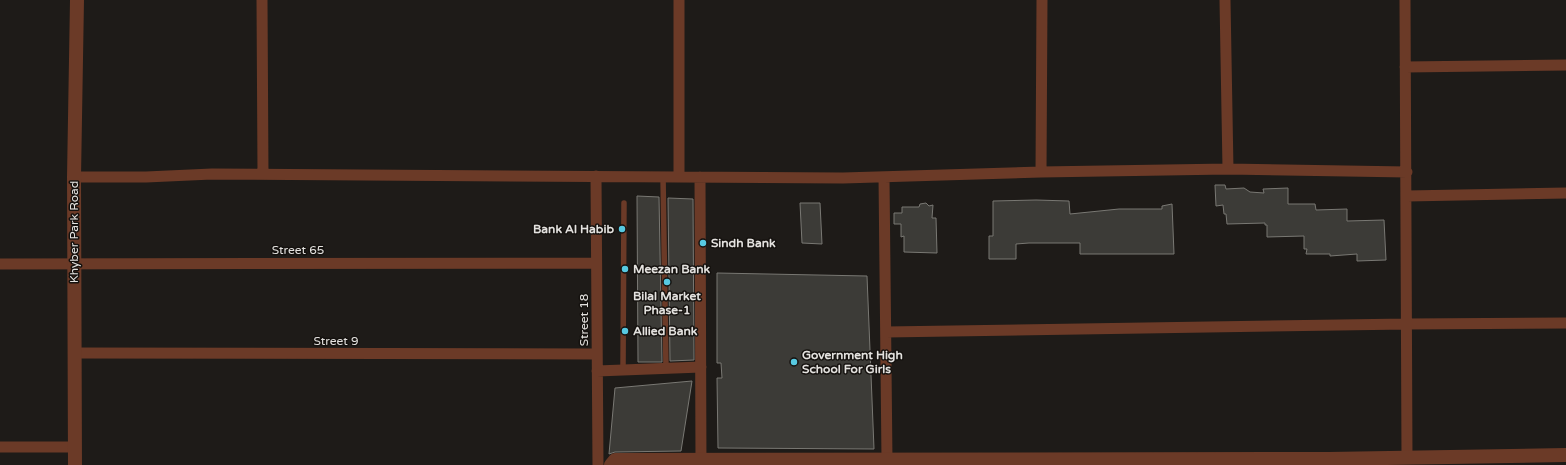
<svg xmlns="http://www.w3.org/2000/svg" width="1566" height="465" viewBox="0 0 1566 465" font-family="'Varela Round',sans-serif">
<rect width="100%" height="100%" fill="#1e1b18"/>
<path fill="#3c3b37" stroke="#797873" d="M1215 185H1225L1226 189 1244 188 1250 192 1264 193 1263 189 1288 188V204H1315L1316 210 1347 209V221L1384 220 1386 260 1357 261V254L1330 256V254H1306L1307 249H1304V236L1267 237V225H1265V223L1227 224 1226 214H1224L1223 205 1216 206Z
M637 196 659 197 662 362H638Z
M668 198 693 199 694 360 670 361Z
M1036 200 1069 201 1070 214 1119 209H1162V206L1172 204 1174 254H1080V243H1029L1016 244V259H989V236H993V201Z
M800 203H820L822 244 802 243Z
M926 203 929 206 933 205 932 218H936L937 253 904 252V236L901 237V224H894V213H902V207H919L920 204Z
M717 273 867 276 874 449 718 448 717 378H722L721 363H717Z
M692 381 681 451 615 452 609 454 615 388Z"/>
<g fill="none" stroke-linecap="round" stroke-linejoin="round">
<path stroke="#6b3a27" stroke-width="5.5" d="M663 176 666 368
M623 370 624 203"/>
<path stroke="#6b3a27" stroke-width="11" d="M262 0 263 174
M679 0V176
M1225 0 1228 169
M1405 0 1407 458
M1405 67 1566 65
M1041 172 1042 0
M596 176 598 465
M74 177H146L212 174 843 178 1041 172 1228 169 1407 172
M700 177 701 465
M884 177 887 460
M1407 196 1566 193
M0 264 596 263
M886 332 1407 324 1566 323
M75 353 597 354
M597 371 701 367
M0 447H74"/>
<path stroke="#6b3a27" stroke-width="14" d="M75 465 74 177 77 0
M611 465 615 460 1328 459 1566 455"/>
</g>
<g fill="#57c9e1" stroke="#15120f" stroke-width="1.5">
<circle cx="622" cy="229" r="4"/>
<circle cx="703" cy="243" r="4"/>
<circle cx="625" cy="269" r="4"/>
<circle cx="667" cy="282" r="4"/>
<circle cx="625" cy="331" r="4"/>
<circle cx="794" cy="362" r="4"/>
</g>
<g text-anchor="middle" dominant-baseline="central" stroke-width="3" stroke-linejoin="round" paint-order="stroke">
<g font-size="12" font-weight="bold" fill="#e4e2df" stroke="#15120f" text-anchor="start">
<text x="614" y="229" text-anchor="end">Bank Al Habib</text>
<text x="711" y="243">Sindh Bank</text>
<text x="633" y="269">Meezan Bank</text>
<text x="667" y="296" text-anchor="middle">Bilal Market<tspan x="667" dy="14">Phase-1</tspan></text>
<text x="633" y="331">Allied Bank</text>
<text x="802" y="355">Government High<tspan x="802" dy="14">School For Girls</tspan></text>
</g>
<g font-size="12" fill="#e4e2df" stroke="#15120f">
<text transform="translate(74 232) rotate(-90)">Khyber Park Road</text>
<text x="298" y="250">Street 65</text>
<text transform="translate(584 320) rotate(-90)">Street 18</text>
<text x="336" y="341">Street 9</text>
</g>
</g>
</svg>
